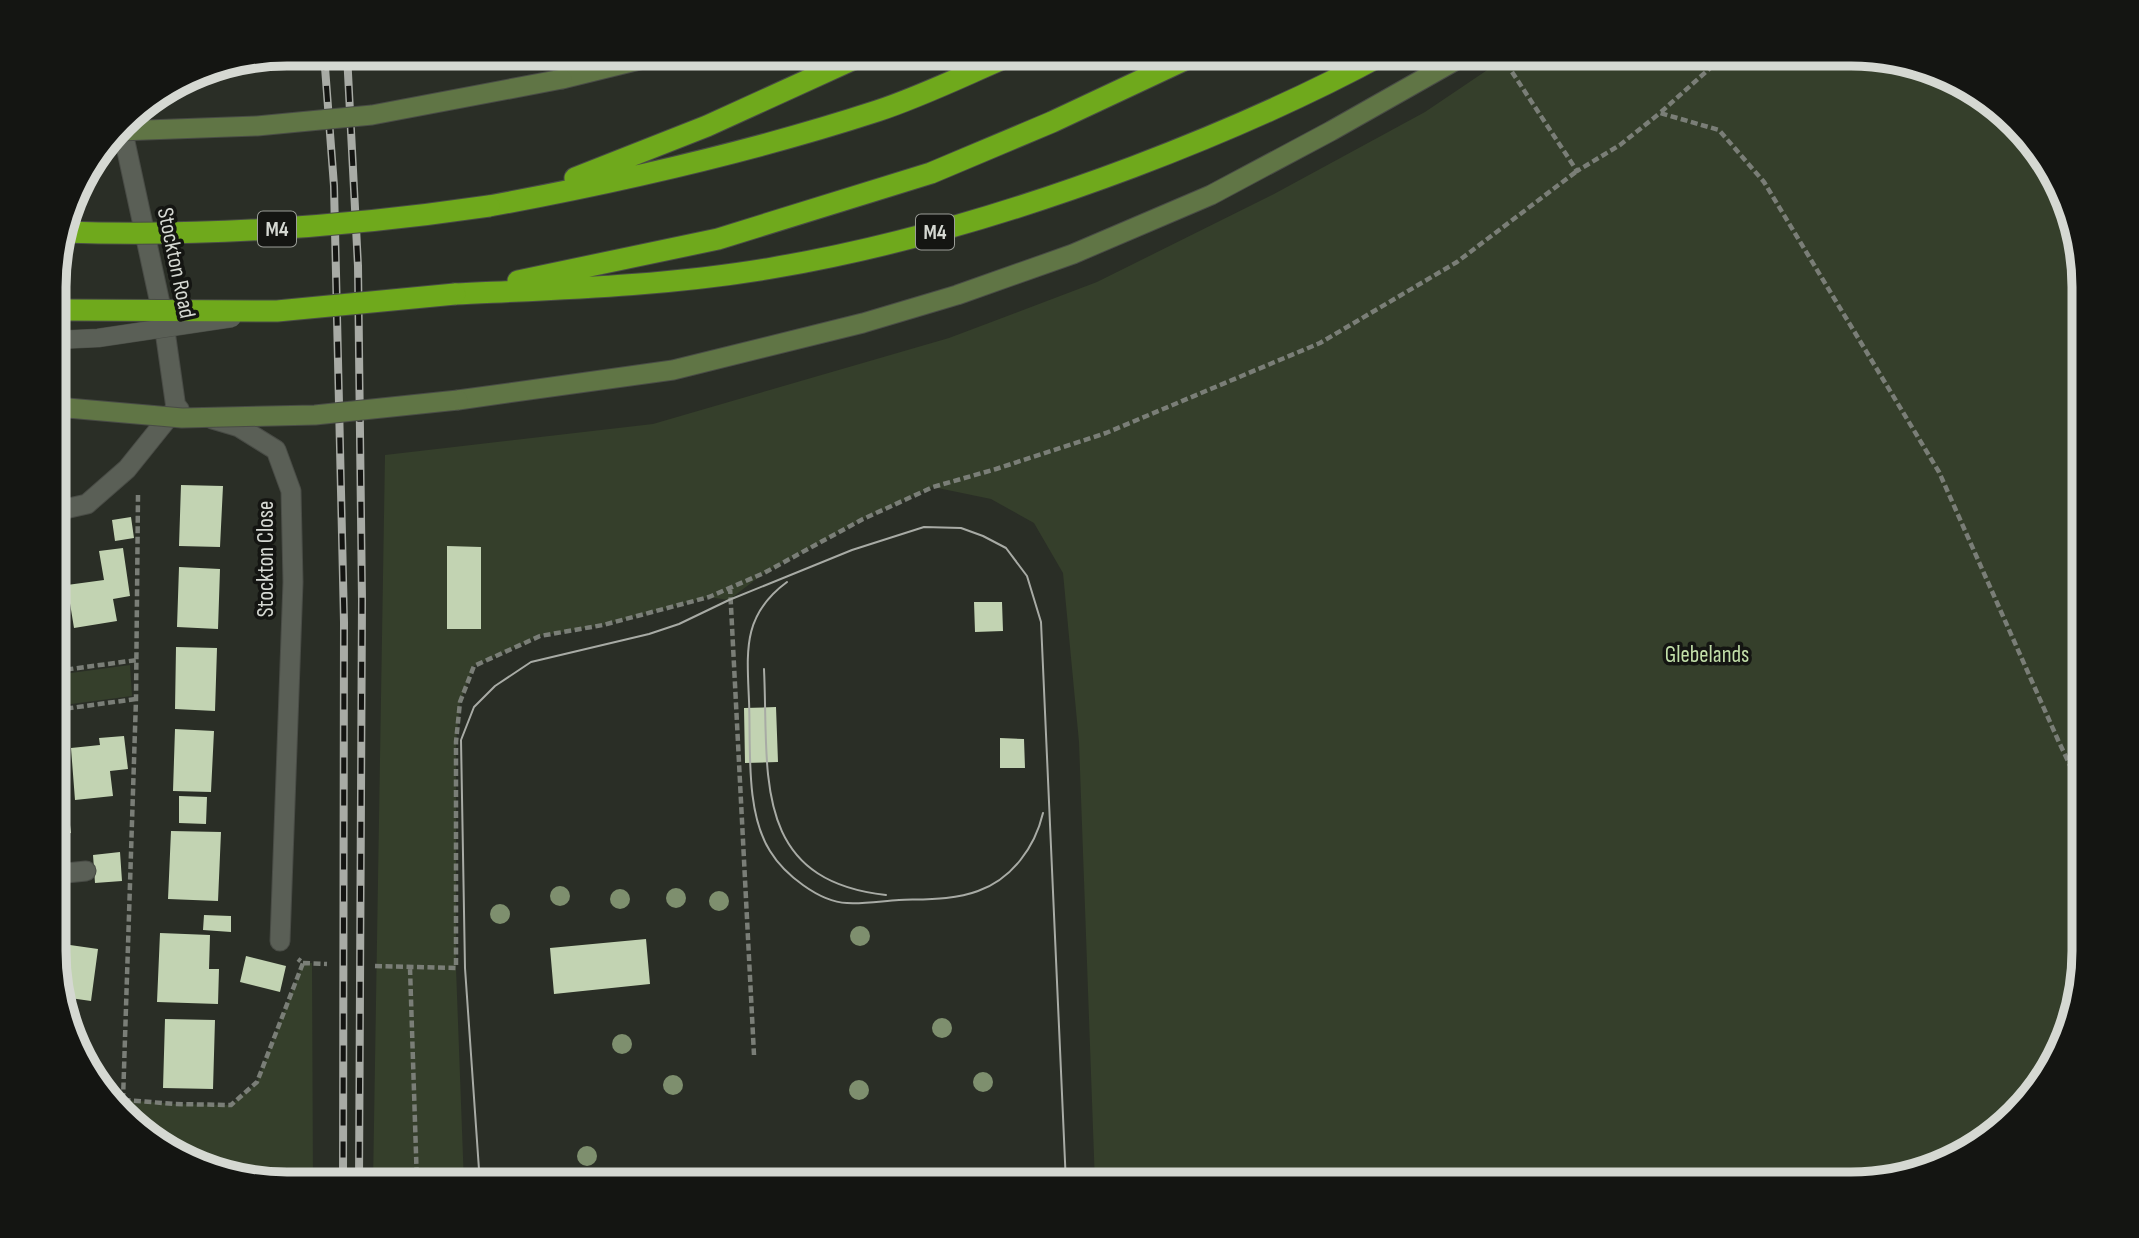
<svg xmlns="http://www.w3.org/2000/svg" width="2139" height="1238" viewBox="0 0 2139 1238" font-family="'Sofia Sans Condensed',sans-serif">
<rect width="100%" height="100%" fill="#2a2e26"/>
<path fill="#353f2b" d="M1511 54H1852L1968 85 2046 158 2084 272V965L2054 1067 1981 1145 1866 1183 1095 1184 1079 742 1063 573 1034 523 991 499 933 487 863 519 764 573 729 600 708 597 603 625 540 636 474 666 460 702 456 742V968L464 1184H373L385 455 653 424 949 338 1097 282 1274 194 1425 112Z
M130 665 132 696 56 706V675Z
M303 963H312L313 1184H287L171 1153 113 1099 175 1104 231 1105 257 1082Z"/>
<path fill="#c2d3b2" d="M181 485 223 486 220 547 179 546Z
M131 517 134 538 115 541 112 520Z
M447 546 481 547V629H447Z
M123 548 130 596 113 599 117 621 74 628 67 585 104 580 99 551Z
M63 555 67 581 56 583V556Z
M179 567 220 569 218 629 177 627Z
M56 599 62 629 56 630Z
M974 602H1002L1003 631 975 632Z
M176 647 217 648 215 711 175 709Z
M776 707 778 762 745 763 744 708Z
M175 729 214 731 211 792 173 791Z
M124 736 128 769 110 771 113 796 75 800 71 748 100 745 99 738Z
M1000 738 1024 739 1025 768H1000Z
M179 796 207 797 206 824 179 823Z
M67 801 71 833 56 835V803Z
M171 831 221 832 218 901 168 899Z
M120 852 122 881 95 883 93 855Z
M204 915 231 916V932L203 930Z
M160 933 210 935 209 969H219L218 1004 157 1002Z
M646 939 650 984 554 994 550 948Z
M56 943 98 949 91 1001 63 997 56 981Z
M246 956 286 966 280 992 240 982Z
M165 1019 215 1020 213 1089 163 1088Z"/>
<g fill="none" stroke-linecap="round" stroke-linejoin="round">
<g stroke="#494c46" stroke-width="21">
<path id="minor" d="M122 128 163 317 176 408
M212 419 239 427 276 450 291 491 293 582 280 941
M56 511 87 504 127 469 176 408 179 409
M56 874 86 871"/>
</g>
<g stroke="#494c46" stroke-width="21">
<path id="secondary" d="M562 79 664 54
M458 400 673 370 863 323 957 295 1073 254 1211 195 1331 131 1467 54"/>
</g>
<g stroke="#494c46" stroke-width="23">
<path id="motorway" d="M575 178 707 126 865 54
M489 206C619 182 751 152 877 111 923 96 969 73 1014 54
M518 281 718 239 931 173 1052 122 1197 54
M455 294C561 289 667 286 772 268 896 247 1016 211 1133 167 1220 134 1303 98 1384 54"/>
</g>
<path stroke="#7a7e77" stroke-width="4.5" stroke-dasharray="7 3.5" stroke-linecap="butt" d="M1512 72 1577 171 1620 145 1660 113 1719 130 1764 182 1939 472 2058 740 2084 795
M1661 112 1726 54
M730 587 754 1055
M56 671 137 660
M56 710 136 699
M303 963 327 964
M375 966 456 968V742L460 702 474 666 540 636 603 625 709 597 764 573 863 519 933 487 996 469 1106 433 1320 343 1457 262 1577 171
M410 968 417 1184
M113 1099 175 1104 231 1105 257 1082 303 963 298 959
M123 1100 136 699 138 495"/>
<use href="#minor" stroke="#5a5f56" stroke-width="19"/>
<use href="#secondary" stroke="#607545" stroke-width="19"/>
<use href="#motorway" stroke="#6fa91c" stroke-width="21"/>
<path stroke="#a8aba5" stroke-width="2" d="M787 582C742 615 747 651 749 701 751 746 745 812 770 851 784 874 819 902 847 903 864 904 882 901 899 900 925 899 954 900 978 891 1012 879 1035 847 1043 813
M764 669C769 773 750 880 886 895
M480 1184 465 968 461 740 474 707 495 686 531 662 649 634 679 624 729 600 852 550 924 527 961 528 983 536 1006 548 1027 576 1041 622 1066 1184"/>
<g stroke="#a8aba5" stroke-width="8">
<path id="rail" d="M324 54 334 186 344 622 343 1184
M347 54 358 266 362 600 359 1184"/>
</g>
<use href="#rail" stroke="#141512" stroke-width="5" stroke-dasharray="16" stroke-linecap="butt"/>
<g stroke="#494c46" stroke-width="19" stroke-linecap="butt">
<path id="service-bridge" d="M56 340 98 338 232 318"/>
</g>
<g stroke="#494c46" stroke-width="21" stroke-linecap="butt">
<path id="secondary-bridge" d="M119 131 257 126 372 115 562 79
M56 407 182 418 315 415 458 400"/>
</g>
<g stroke="#494c46" stroke-width="23" stroke-linecap="butt">
<path id="motorway-bridge" d="M64 232C209 237 346 227 489 206
M66 310 277 311 455 294"/>
</g>
<use href="#service-bridge" stroke="#5a5f56" stroke-width="18"/>
<use href="#secondary-bridge" stroke="#607545" stroke-width="19"/>
<use href="#motorway-bridge" stroke="#6fa91c" stroke-width="21"/>
</g>
<g fill="#7e8f6e">
<circle cx="560" cy="896" r="10"/>
<circle cx="676" cy="898" r="10"/>
<circle cx="620" cy="899" r="10"/>
<circle cx="719" cy="901" r="10"/>
<circle cx="500" cy="914" r="10"/>
<circle cx="860" cy="936" r="10"/>
<circle cx="942" cy="1028" r="10"/>
<circle cx="622" cy="1044" r="10"/>
<circle cx="983" cy="1082" r="10"/>
<circle cx="673" cy="1085" r="10"/>
<circle cx="859" cy="1090" r="10"/>
<circle cx="587" cy="1156" r="10"/>
</g>
<g text-anchor="middle" dominant-baseline="central" stroke-width="7" stroke-linejoin="round" paint-order="stroke">
<g fill="#141512" stroke="#9b9e98" stroke-width="2">
<rect x="258" y="211.5" width="38" height="35" rx="5"/>
<rect x="916" y="214.5" width="38" height="35" rx="5"/>
</g>
<g font-size="21" font-weight="bold" fill="#d5d8d2">
<text x="277" y="229">M4</text>
<text x="935" y="232">M4</text>
</g>
<g font-size="23" fill="#d5d8d2" stroke="#141512">
<text transform="translate(176 263) rotate(78)">Stockton Road</text>
<text transform="translate(266 559) rotate(-90)">Stockton Close</text>
</g>
<g font-size="23" fill="#c2dfa9" stroke="#141512">
<text x="1707" y="655">Glebelands</text>
</g>
</g>
<path d="M0 0H2139V1238H0ZM287 66H1851A221 221 0 0 1 2072 287V951A221 221 0 0 1 1851 1172H287A221 221 0 0 1 66 951V287A221 221 0 0 1 287 66Z" fill="#141512" fill-rule="evenodd"/>
<path fill="none" stroke="#d5d8d2" stroke-width="9" d="M287 66H1851A221 221 0 0 1 2072 287V951A221 221 0 0 1 1851 1172H287A221 221 0 0 1 66 951V287A221 221 0 0 1 287 66Z"/>
</svg>
